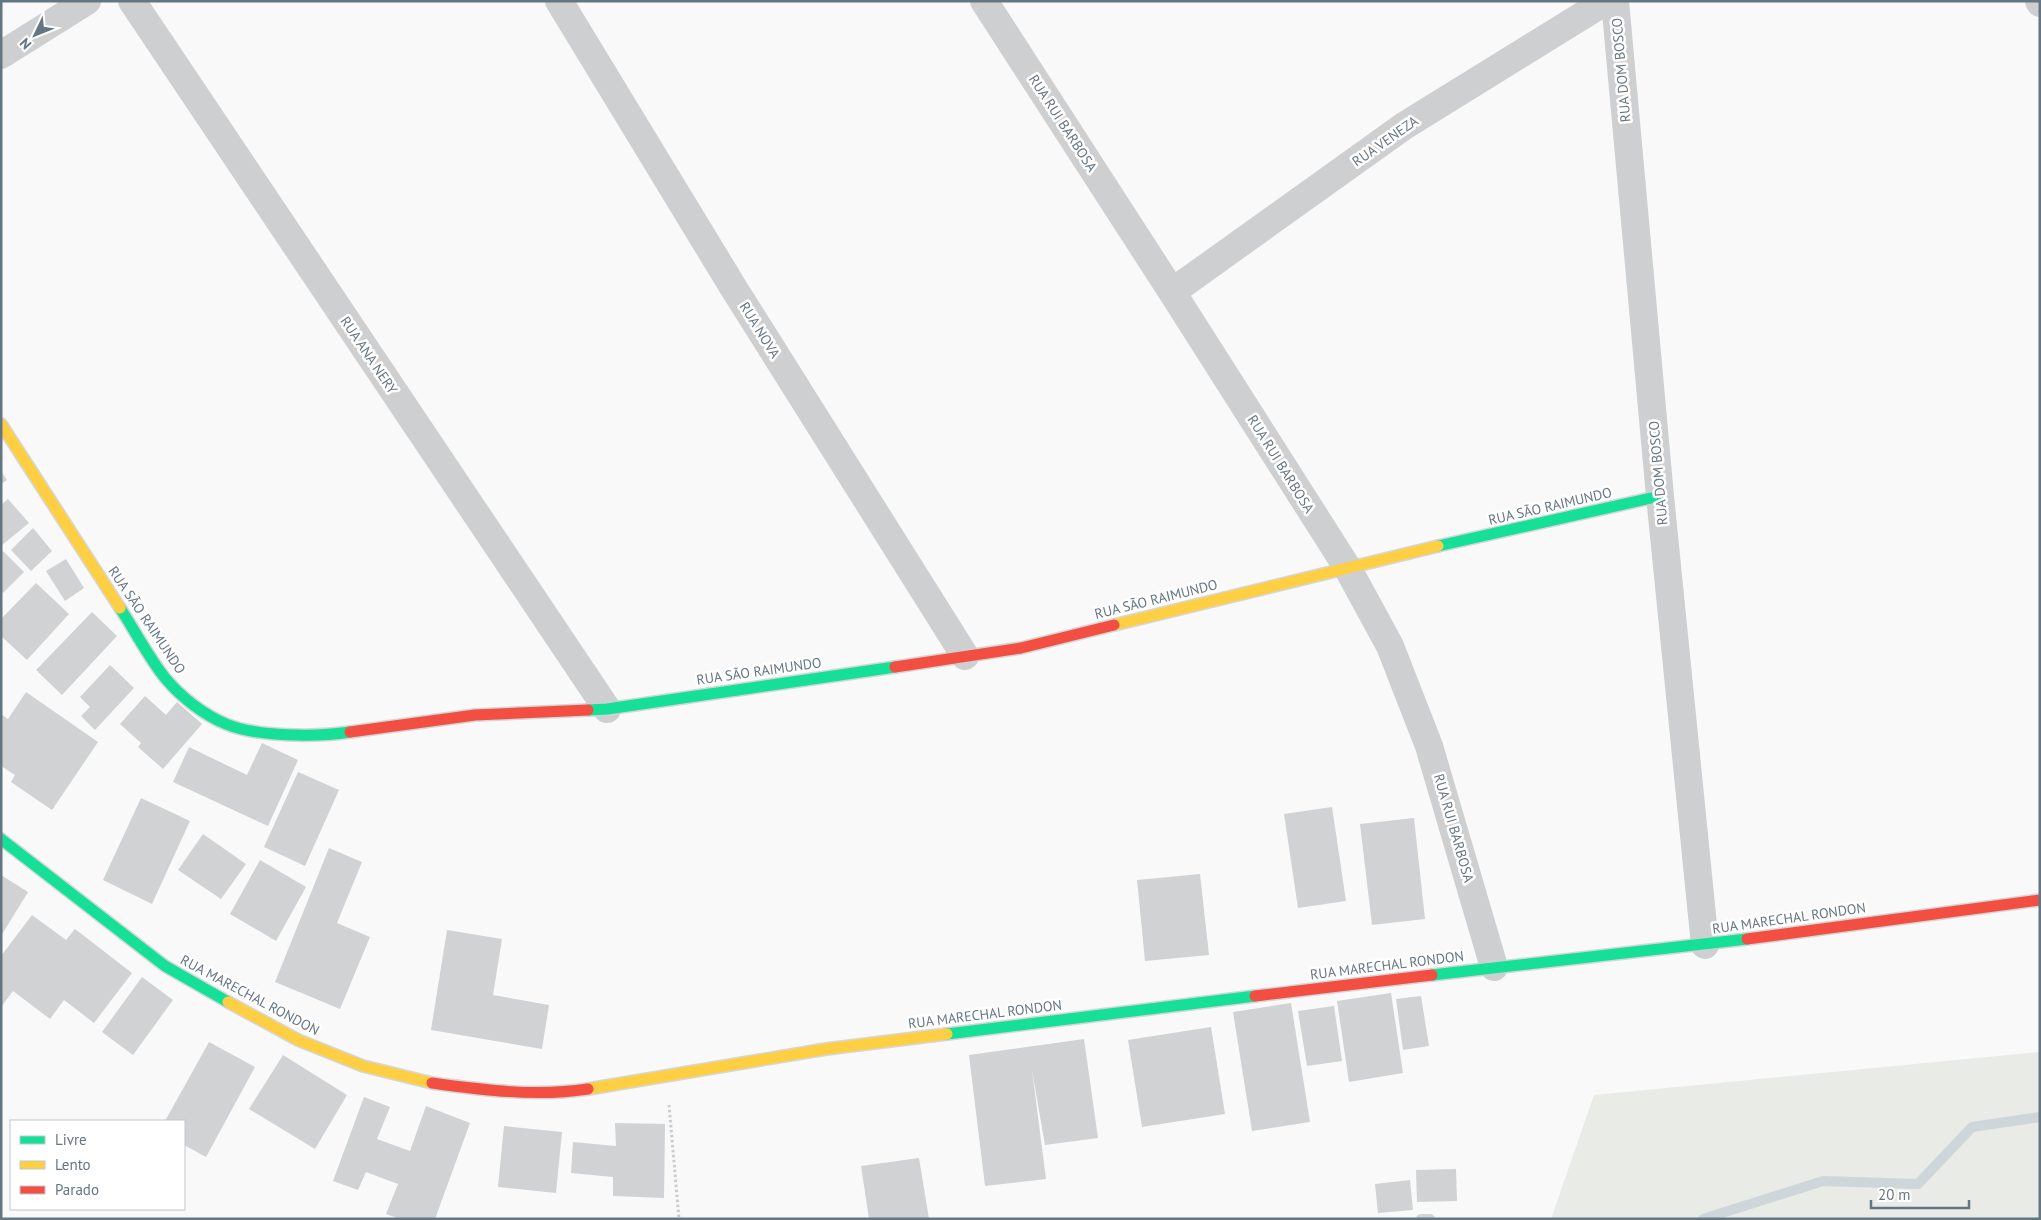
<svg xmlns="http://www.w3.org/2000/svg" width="2041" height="1220" viewBox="0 0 2041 1220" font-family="'PT Sans',sans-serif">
<rect width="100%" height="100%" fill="#f9f9f9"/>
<path fill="#e8ebe6" d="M2040 1052V1219H1551L1594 1095Z"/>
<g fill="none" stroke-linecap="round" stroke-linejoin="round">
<path stroke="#ced6d9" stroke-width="10" d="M1421 1219H1430
M1703 1219 1823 1181 1918 1184 1972 1127 2040 1117"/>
</g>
<path fill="#d0d2d3" d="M1 471 7 480 1 484Z
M8 499 29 523 1 546V505Z
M33 528 52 551 31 571 11 550Z
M3 551 24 572 3 593 1 590V554Z
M66 559 84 588 65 601 46 571Z
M36 583 69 614 27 660 1 636V619Z
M92 612 117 636 62 695 36 670Z
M110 665 134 688 95 730 81 716 90 707 80 697Z
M26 692 98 742 52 810 11 782 15 775 1 766V714L8 719Z
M145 696 166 715 177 702 202 724 163 769 138 747 141 743 120 724Z
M262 743 298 760 268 826 173 782 189 747 247 775Z
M298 772 339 790 305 866 264 847Z
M141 798 190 821 152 904 103 880Z
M1332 807 1346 901 1298 908 1284 814Z
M1414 818 1425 919 1372 925 1360 824Z
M203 834 246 864 221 899 178 870Z
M329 848 362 862 337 923 370 937 340 1009 275 982Z
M260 860 306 887 276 941 230 914Z
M1200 874 1209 955 1145 961 1137 880Z
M1 875 28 892 1 936Z
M32 915 66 940 75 929 132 973 94 1023 64 1000 50 1019 13 991 1 1007V956Z
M447 930 502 939 493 995 549 1005 542 1049 431 1030Z
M142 977 173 1000 133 1055 102 1032Z
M1391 993 1403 1073 1349 1082 1337 1001Z
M1421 996 1429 1046 1403 1050 1396 999Z
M1291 1003 1310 1122 1252 1131 1233 1012Z
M1334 1006 1342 1061 1307 1066 1298 1011Z
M1211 1027 1225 1114 1142 1127 1128 1040Z
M1084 1039 1098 1138 1045 1145 1032 1070 1046 1179 985 1186 969 1055Z
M209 1042 255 1067 206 1157 184 1145V1121H165Z
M283 1055 347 1095 315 1149 249 1109Z
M364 1097 390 1107 377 1139 410 1151 426 1106 470 1123 435 1219H400L386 1214 398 1184 366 1172 358 1190 333 1181Z
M615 1123 665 1124 664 1198 613 1196V1177L571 1173 573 1142 616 1146Z
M504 1126 562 1132 556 1193 498 1187Z
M919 1158 929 1219H869L861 1166Z
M1456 1169 1457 1201 1417 1202 1416 1170Z
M1410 1180 1413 1210 1378 1213 1375 1184Z"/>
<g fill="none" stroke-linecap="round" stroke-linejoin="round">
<g stroke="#d5d6d7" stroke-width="14">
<path id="fast" d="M1438 546 1660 496
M120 608C134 629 150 660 166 679 181 697 204 715 226 724 257 737 317 737 350 732
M588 710 607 709 895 667
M1 839 165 966 228 1002
M1432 975 1747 939
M947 1034 1255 996"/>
</g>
<g stroke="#d5d6d7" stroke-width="14">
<path id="slow" d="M1 424 120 608
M1114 625 1438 546
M228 1002 298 1040 363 1066 432 1083
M588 1089 826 1049 947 1034"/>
</g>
<g stroke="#d5d6d7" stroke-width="14">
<path id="jam" d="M895 667 1021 648 1114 625
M350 732 475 715 588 710
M1747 939 2040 900
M1255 996 1432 975
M432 1083C483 1090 536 1097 588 1089"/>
</g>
<path stroke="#cbcccd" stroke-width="3" stroke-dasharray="2.5 2.5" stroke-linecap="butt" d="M669 1105 679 1219"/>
<path stroke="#cecfd0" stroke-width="28" d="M132 1 607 709
M559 1 733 287 965 656
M984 1 1172 292 1347 567 1390 646 1429 746 1494 967
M1615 1 1660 496 1705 945
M2039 1 2040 3
M1 55 87 1
M1172 292 1404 126 1606 1"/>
<use href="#fast" stroke="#16e098" stroke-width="11"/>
<use href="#slow" stroke="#ffcf43" stroke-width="11"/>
<use href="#jam" stroke="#f24e42" stroke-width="11"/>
</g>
<g text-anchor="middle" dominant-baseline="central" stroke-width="5" stroke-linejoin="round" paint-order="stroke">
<g font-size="14" fill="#657683" stroke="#fff">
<text transform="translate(1621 70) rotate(-95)">RUA DOM BOSCO</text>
<text transform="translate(1063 123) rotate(57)">RUA RUI BARBOSA</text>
<text transform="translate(1385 141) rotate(-35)">RUA VENEZA</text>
<text transform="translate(760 330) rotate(58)">RUA NOVA</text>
<text transform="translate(369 355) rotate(56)">RUA ANA NERY</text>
<text transform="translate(1281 464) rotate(58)">RUA RUI BARBOSA</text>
<text transform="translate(1658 473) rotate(-95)">RUA DOM BOSCO</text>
<text transform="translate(1550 506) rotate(-13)">RUA SÃO RAIMUNDO</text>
<text transform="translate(1156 599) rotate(-14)">RUA SÃO RAIMUNDO</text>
<text transform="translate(147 620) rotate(56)">RUA SÃO RAIMUNDO</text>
<text transform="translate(759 671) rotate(-8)">RUA SÃO RAIMUNDO</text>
<text transform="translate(1454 828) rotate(74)">RUA RUI BARBOSA</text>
<text transform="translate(1789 918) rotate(-8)">RUA MARECHAL RONDON</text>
<text transform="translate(1387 965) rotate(-7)">RUA MARECHAL RONDON</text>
<text transform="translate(250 995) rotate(28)">RUA MARECHAL RONDON</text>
<text transform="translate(985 1014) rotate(-7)">RUA MARECHAL RONDON</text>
</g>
</g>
<rect width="2041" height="1220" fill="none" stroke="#657683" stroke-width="5"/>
<rect x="10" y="1120" width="175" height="90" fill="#ffffff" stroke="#c1c8cd"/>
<rect x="20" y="1136" width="25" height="8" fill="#16e098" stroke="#c1c8cd"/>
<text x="55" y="1145" font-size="15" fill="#657683">Livre</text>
<rect x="20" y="1161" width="25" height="8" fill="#ffcf43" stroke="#c1c8cd"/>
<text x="55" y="1170" font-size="15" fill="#657683">Lento</text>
<rect x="20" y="1186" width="25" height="8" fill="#f24e42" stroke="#c1c8cd"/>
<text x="55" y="1195" font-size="15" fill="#657683">Parado</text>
<g transform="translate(35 35) rotate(227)" stroke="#ffffff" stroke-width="4" paint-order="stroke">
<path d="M0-4L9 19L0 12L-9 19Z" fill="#657683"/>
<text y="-8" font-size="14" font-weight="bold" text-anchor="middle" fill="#657683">N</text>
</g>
<path d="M1871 1200v8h98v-8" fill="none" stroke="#657683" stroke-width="2.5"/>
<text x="1878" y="1200" font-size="15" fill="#657683" stroke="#ffffff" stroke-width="4" paint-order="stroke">20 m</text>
</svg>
